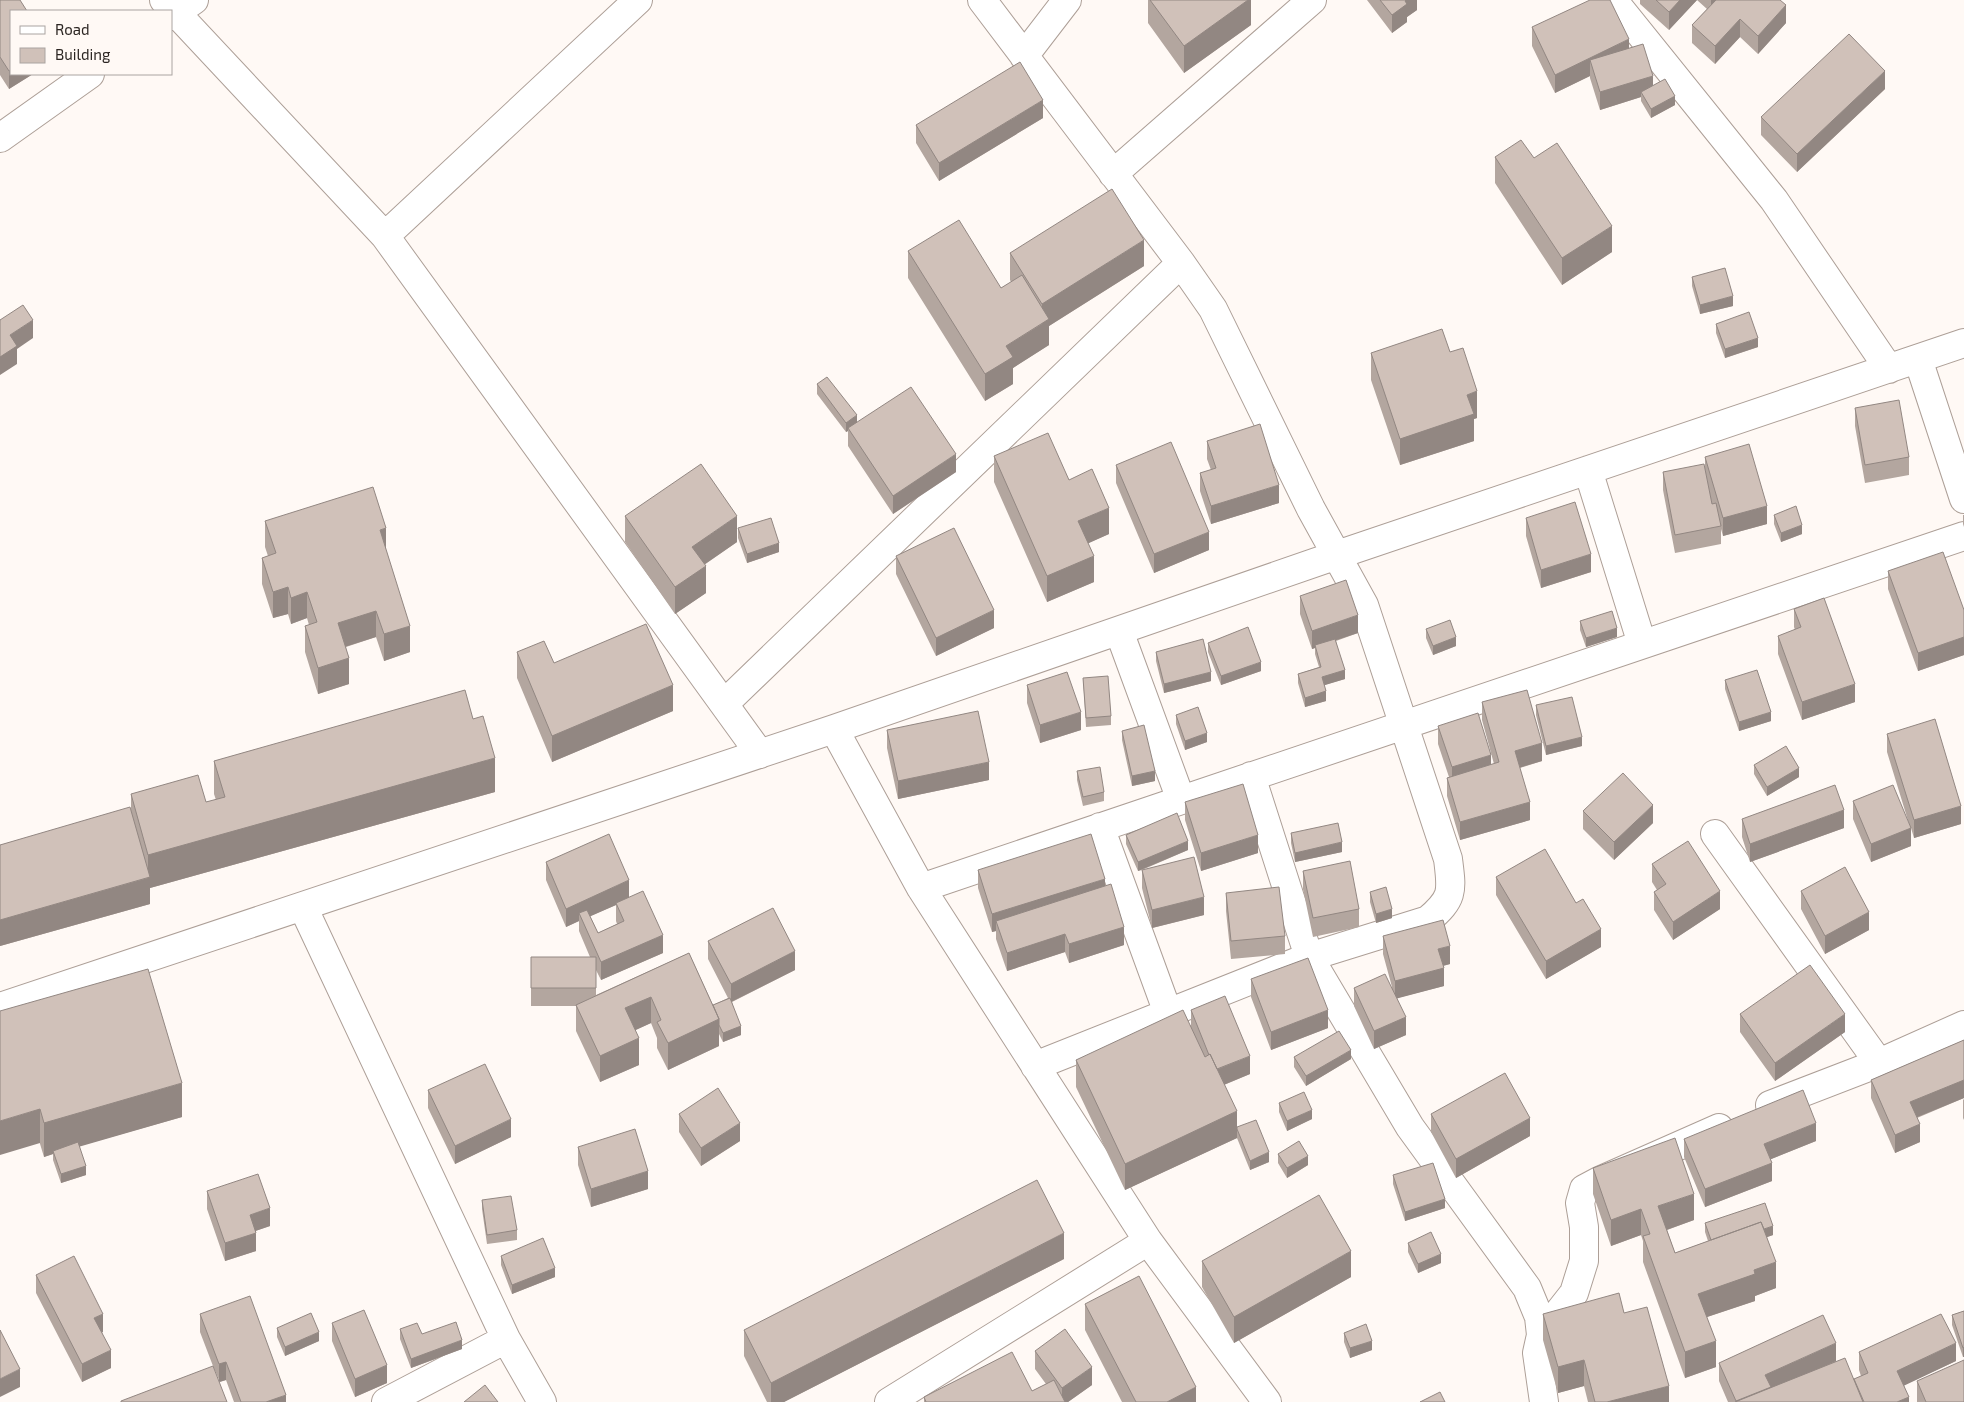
<svg xmlns="http://www.w3.org/2000/svg" width="1964" height="1402" viewBox="0 0 1964 1402" font-family="'Exo 2',sans-serif">
<rect width="100%" height="100%" fill="#fff9f5"/>
<g fill="none" stroke-linecap="round" stroke-linejoin="round">
<g stroke="#ad9f97" stroke-width="30">
<path id="minor" d="M164 0 385 236 760 754
M982 0 1181 263 1213 309 1311 509 1364 605 1448 859C1452 891 1454 898 1428 920L1309 957 1035 1066
M1613 0 1774 200 1889 369
M171 16 194 0
M1024 56 1067 0
M0 138 90 74
M1113 174 1312 0
M385 236 638 0
M1918 359 1964 499
M1588 470 1642 644
M1119 631 1181 800
M724 704 1181 263
M834 729 921 888 1148 1241 1267 1402
M1251 776 1309 957 1410 1127 1527 1288 1539 1317 1541 1335 1537 1353 1544 1402
M1100 827 1168 1013
M1715 834 1879 1063
M921 888 1964 536
M303 907 506 1339 542 1402
M0 1007 834 729 1337 555 1964 343
M1770 1105 1879 1063 1964 1025
M1541 1335 1574 1293 1584 1261V1227L1580 1203 1584 1189 1599 1181 1719 1128
M386 1402 506 1339
M889 1402 1148 1241"/>
</g>
<use href="#minor" stroke="#fff" stroke-width="28"/>
</g>
<path fill="#b3a69f" fill-rule="evenodd" d="M0 0 11 74H33L9 89 0 75Z
M1148 0H1251V25L1184 73 1148 23Z
M1367 0H1417V10L1407 17V22L1392 33Z
M1640 0H1697L1669 30 1640 4Z
M1697 0H1780L1786 23 1758 54 1740 37 1715 64 1692 43V25L1707 9Z
M1532 27 1629 48 1653 85 1675 105 1651 118 1641 101V97L1600 110 1590 78V76L1555 93 1532 46Z
M1885 89 1797 172 1761 135V117Z
M1043 118 939 181 916 143V125Z
M1495 157 1534 158 1612 252 1562 285 1495 183Z
M908 251 1001 288 1011 282 1010 280V253L1144 266 1049 326V345L1013 368V384L985 401 908 278Z
M1692 277 1733 306 1700 314 1692 286Z
M1716 324 1758 347 1725 358 1716 333Z
M1450 352 1477 418 1474 419V441L1400 465 1371 380V353Z
M817 384 857 422 956 472 893 514 848 446V431L846 432 817 394Z
M1855 408 1909 457V475L1865 483 1855 426Z
M1207 441 1279 503 1211 524 1200 491V473L1211 470 1207 459Z
M994 456 1069 480 1109 534 1088 543 1094 582 1047 602 994 482Z
M1705 457 1767 524 1723 536 1721 529V544L1675 553 1663 490V472L1705 466Z
M1116 465 1209 550 1154 573 1116 483Z
M1774 515 1802 534 1781 542 1774 524Z
M1963 515H1964V527L1963 524Z
M625 516 737 542 704 565 706 593 675 614 625 542Z
M1526 518 1591 572 1541 588 1526 536Z
M265 521 386 551 410 652 384 661 376 637 346 647 349 684 318 694 305 652V626L309 625 307 618 291 624 288 614 273 618 262 584V558L268 556 265 547Z
M738 528 779 552 747 563 738 538Z
M896 556 994 628 936 656 896 574Z
M1888 571 1964 610V655L1918 671 1888 589Z
M1300 596 1358 633 1336 641 1345 679 1324 685 1326 701 1305 707 1298 683V674L1319 667 1315 654V648L1312 649 1300 614Z
M1794 609 1855 702 1802 720 1778 654V636L1795 630 1794 627Z
M1580 621 1617 637 1586 647 1580 630Z
M1426 629 1456 646 1433 655 1426 638Z
M1208 643 1261 671 1221 685 1208 652Z
M517 652 673 711 552 762 517 678Z
M1156 652 1211 681 1164 693 1156 661Z
M1083 678 1111 716V725L1086 727Z
M1725 680 1771 721 1739 731 1725 689Z
M1027 685 1081 730 1040 743 1027 703Z
M1482 702 1542 761 1520 768 1530 820 1460 840 1447 796V778L1449 777 1438 744V726L1491 765 1494 764 1482 720Z
M1536 705 1582 746 1546 755 1536 715Z
M1176 715 1207 742 1185 750 1176 724Z
M473 719 495 792 150 888V904L0 946V845L131 811V794L206 802 216 800 214 794V761Z
M887 730 989 780 898 799 887 748Z
M1122 731 1155 781 1132 786 1122 740Z
M1887 734 1961 824 1914 838 1911 828V846L1871 862 1853 819V801L1910 827 1887 752Z
M1754 765 1799 777 1767 796 1754 774Z
M1077 771 1104 792V801L1083 806 1077 780Z
M1185 802 1258 853 1201 871 1185 820Z
M1583 811 1653 823 1614 860 1583 829Z
M1742 819 1844 828 1750 862 1742 837Z
M1291 833 1342 852 1295 862 1291 843Z
M1126 835 1188 850 1142 870 1204 915 1152 928 1142 888V870L1138 871 1126 844Z
M546 862 629 897 663 953 601 980 596 970V995L689 953 713 1005 728 998 708 959V941L795 970 732 1002 741 1035 723 1042 719 1034V1046L668 1070 657 1048V1038L651 1023 635 1030 639 1065 600 1082 576 1031V1006H531V957H590L579 931V921L566 927 546 880ZM616 905V921L617 924 598 933 590 916Z
M1652 864 1720 909 1673 940 1654 910V892L1657 890 1652 882Z
M978 870 1105 886 1124 945 1069 963 1065 952 1007 971 996 939V931L992 932 978 888Z
M1303 871 1359 909V927L1313 937 1303 889Z
M1496 877 1576 903 1601 947 1546 979 1496 895Z
M1801 891 1869 930 1825 954 1801 909Z
M1370 892 1392 918 1376 923 1370 902Z
M1226 893 1285 936V954L1231 959 1226 911Z
M1383 936 1450 964 1443 966 1444 986 1397 998 1406 1035 1374 1049 1354 1006V988L1392 987 1383 954Z
M1251 979 1328 1028 1271 1050 1251 997Z
M1191 1010 1250 1074 1224 1085 1237 1127 1269 1162 1250 1170 1237 1138 1125 1190 1076 1087V1060L1191 1025Z
M0 1011 182 1117 79 1146 86 1175 61 1183 53 1160V1154L44 1157Z
M1740 1014 1845 1032 1775 1081 1740 1032Z
M1964 1040V1098L1917 1118 1920 1142 1895 1153 1871 1098V1080Z
M1294 1057 1351 1059 1306 1086 1294 1067Z
M428 1090 511 1137 455 1164 428 1108Z
M1964 1099V1120L1963 1118V1100Z
M1279 1103 1312 1119 1287 1131 1279 1112Z
M679 1114 740 1141 701 1166 679 1132Z
M1431 1114 1530 1136 1456 1178 1431 1132Z
M1684 1139 1816 1141 1771 1159 1772 1181 1705 1207 1684 1157Z
M578 1147 648 1189 591 1207 578 1165Z
M1278 1154 1308 1165 1287 1178 1278 1163Z
M1593 1168 1694 1220 1667 1230 1675 1253 1708 1241 1705 1232V1223L1773 1235 1767 1237 1776 1288 1755 1296V1301L1707 1317 1716 1367 1685 1378 1643 1262V1241L1641 1235 1611 1246 1593 1194Z
M1393 1175 1445 1208 1405 1221 1393 1184Z
M207 1191 270 1226 255 1231 256 1251 225 1261 207 1209Z
M482 1200 517 1230V1240L487 1244 482 1209Z
M1408 1243 1441 1263 1418 1273 1408 1252Z
M501 1256 555 1277 512 1294 501 1265Z
M1064 1259 784 1402H767L744 1356V1330Z
M1202 1261 1351 1277 1234 1343 1202 1287Z
M36 1275 103 1332H102L111 1368 82 1382 36 1293Z
M1085 1304 1196 1402H1122L1085 1330Z
M1964 1311V1357H1963L1952 1325V1315Z
M1624 1313 1669 1402H1588L1584 1386 1558 1393 1543 1340V1314Z
M200 1314 286 1402H234L226 1380 220 1382 213 1366 200 1332Z
M332 1323 387 1383 355 1397 332 1341Z
M277 1328 319 1341 285 1356 277 1337Z
M400 1329 422 1334 462 1349 411 1368 400 1339Z
M1344 1333 1372 1350 1350 1358 1344 1342Z
M1035 1351 1092 1385 1068 1402H924V1397L1032 1391 1046 1384 1035 1369Z
M1859 1352 1956 1361 1904 1385 1909 1402H1728L1719 1381V1363L1836 1361 1854 1379 1861 1376 1859 1370Z
M1917 1381 1964 1402H1917Z"/>
<path fill="#928782" d="M1248 0H1251V25L1184 73V46Z
M1406 0H1417V10L1407 17V22L1392 33V15Z
M1680 0H1697L1669 30V12Z
M1711 0H1723L1711 13Z
M1786 5V23L1758 54V36Z
M1740 19V37L1715 64V46Z
M1629 39V57L1590 60V76L1555 93V75Z
M11 70V74H33L9 89V71Z
M1885 71V89L1797 172V154Z
M1653 76V94L1641 92V97L1600 110V92Z
M1675 96V105L1651 118V109Z
M1043 100V118L939 181V163Z
M1612 226V252L1562 285V258Z
M1144 240V266L1049 326V345L1013 368V384L985 401V374L1006 346 1042 324V304Z
M1733 296V306L1700 314V305Z
M33 320V338L17 349V364L0 375V357L10 335Z
M1758 338V347L1725 358V349Z
M1477 391V418L1474 419V441L1400 465V439L1467 395Z
M857 415V424L848 428V431L846 432V423Z
M956 454V472L893 514V496Z
M1279 485V503L1211 524V506Z
M1767 506V524L1723 536V518Z
M1109 508V534L1078 548V521Z
M737 516V542L692 573V547Z
M1802 525V534L1781 542V533Z
M386 528V555L380 530Z
M1209 532V550L1154 573V554Z
M779 543V552L747 563V554Z
M1591 554V572L1541 588V570Z
M1094 556V582L1047 602V576Z
M706 566V593L675 614V587Z
M288 587V614L273 618V592Z
M307 592V618L291 624V598Z
M994 610V628L936 656V638Z
M376 611V637L338 649V623Z
M1358 615V633L1315 647V645V648L1312 649V631Z
M410 626V652L384 661V634Z
M1617 628V637L1586 647V638Z
M1456 637V646L1433 655V646Z
M1964 637V655L1918 671V653Z
M349 658V684L318 694V668Z
M1261 662V671L1221 685V676Z
M1345 670V679L1322 686V677Z
M1211 672V681L1164 693V684Z
M1855 684V702L1802 720V702Z
M673 685V711L552 762V736Z
M1326 691V701L1305 707V698Z
M1081 712V730L1040 743V725Z
M1771 712V721L1739 731V722Z
M1207 733V742L1185 750V741Z
M1582 737V746L1546 755V746Z
M1542 743V761L1515 769V751Z
M1491 755V773L1452 785V767Z
M495 758V792L150 888V904L0 946V920L148 878V855Z
M989 762V780L898 799V781Z
M1799 768V777L1767 796V787Z
M1155 771V781L1132 786V776Z
M1530 802V820L1460 840V822Z
M1653 805V823L1614 860V842Z
M1961 806V824L1914 838V820Z
M1844 810V828L1750 862V844Z
M1911 828V846L1871 862V844Z
M1258 835V853L1201 871V853Z
M1188 841V850L1138 871V862Z
M1342 842V852L1295 862V853Z
M1105 879V897L996 921V931L992 932V914Z
M629 880V898L616 903V905L582 920 579 913V921L566 927V909Z
M1720 891V909L1673 940V922Z
M1204 897V915L1152 928V910Z
M1392 909V918L1376 923V914Z
M1869 912V930L1825 954V936Z
M1124 927V945L1069 963V944Z
M1601 929V947L1546 979V961Z
M1065 934V952L1007 971V953Z
M663 935V953L601 980V962Z
M1450 946V964L1438 967V949Z
M795 951V970L731 1002V984Z
M1444 968V986L1395 999V981Z
M651 997V1023L625 1035V1008Z
M1328 1010V1028L1271 1050V1032Z
M1845 1014V1032L1775 1081V1063Z
M1406 1017V1035L1374 1049V1031Z
M719 1019V1046L668 1070V1043Z
M741 1026V1035L723 1042V1033Z
M639 1038V1065L600 1082V1056Z
M1351 1050V1059L1306 1086V1076Z
M1250 1056V1074L1216 1088V1070Z
M1964 1080V1098L1910 1120V1102Z
M182 1083V1117L54 1154 53 1151V1154L44 1157V1123Z
M40 1109V1143L0 1155V1121Z
M1312 1110V1119L1287 1131V1121Z
M1237 1111V1138L1125 1190V1164Z
M1530 1118V1136L1456 1178V1159Z
M511 1119V1137L455 1164V1146Z
M740 1123V1141L701 1166V1148Z
M1816 1123V1141L1764 1162V1144Z
M1920 1124V1142L1895 1153V1135Z
M1269 1152V1162L1250 1170V1161Z
M1308 1156V1165L1287 1178V1168Z
M1772 1163V1181L1705 1207V1189Z
M86 1166V1175L61 1183V1174Z
M648 1171V1189L591 1207V1189Z
M1694 1194V1220L1658 1233V1206Z
M1445 1199V1208L1405 1221V1212Z
M270 1208V1226L250 1233V1215Z
M1641 1209V1235L1611 1246V1220Z
M1773 1226V1235L1713 1256V1246Z
M256 1233V1251L225 1261V1243Z
M1064 1233V1259L784 1402H771V1383Z
M1351 1251V1277L1234 1343V1317Z
M1441 1254V1263L1418 1273V1264Z
M1776 1262V1288L1755 1296V1301L1698 1320V1294L1754 1270Z
M555 1268V1277L512 1294V1285Z
M103 1314V1332L94 1336V1318Z
M319 1332V1341L285 1356V1347Z
M462 1340V1349L411 1368V1359Z
M1372 1341V1350L1350 1358V1348Z
M1716 1341V1367L1685 1378V1352Z
M1836 1343V1361L1765 1393V1375Z
M1956 1343V1361L1897 1389V1371Z
M1964 1347V1357H1963V1348Z
M111 1350V1368L82 1382V1364Z
M1584 1360V1386L1558 1393V1367Z
M226 1362V1380L219 1382V1364Z
M387 1365V1383L355 1397V1379Z
M1092 1367V1385L1068 1402H1062V1388Z
M20 1369V1387L0 1397V1379Z
M1669 1386V1402H1607Z
M1196 1387V1402H1167Z
M286 1395V1402H266Z
M1909 1397V1402H1897Z"/>
<path fill="#d0c1b9" stroke="#928782" d="M0 0H20L27 11H11V70L9 71 0 57Z
M1150 0H1248L1184 46Z
M1380 0H1406L1405 1 1407 4 1392 15Z
M1590 0H1610L1629 39 1555 75 1532 27Z
M1656 0H1680L1669 12Z
M1716 0H1780L1786 5 1758 36 1740 19 1715 46 1692 25Z
M1849 34 1885 71 1797 154 1761 117Z
M1643 44 1653 76 1600 92 1590 60Z
M1020 62 1043 100 939 163 916 125Z
M1665 79 1675 96 1651 109 1641 92Z
M1521 140 1534 158 1557 143 1612 226 1562 258 1495 157Z
M1112 189 1144 240 1042 304 1010 253Z
M959 220 1001 288 1022 275 1049 319 1006 346 1013 357 985 374 908 251Z
M1725 268 1733 296 1700 305 1692 277Z
M23 305 33 320 10 335 17 346 0 357V320Z
M1749 312 1758 338 1725 349 1716 324Z
M1442 329 1450 352 1463 348 1477 391 1467 395 1474 414 1400 439 1371 353Z
M827 377 857 415 846 423 817 384Z
M911 387 956 454 893 496 848 428Z
M1899 400 1909 457 1865 465 1855 408Z
M1260 424 1279 485 1211 506 1200 473 1216 468 1207 441Z
M1048 433 1069 480 1092 469 1109 508 1078 521 1094 556 1047 576 994 456Z
M1171 442 1209 532 1154 554 1116 465Z
M1749 444 1767 506 1723 518 1705 457Z
M701 464 737 516 692 547 706 566 675 587 625 516Z
M1704 464 1712 504 1716 503 1721 526 1675 535 1663 472Z
M373 487 386 528 380 530 410 626 384 634 376 611 338 623 349 658 318 668 305 626 317 622 307 592 291 598 288 587 273 592 262 558 276 553 265 521Z
M1575 502 1591 554 1541 570 1526 518Z
M1796 506 1802 525 1781 533 1774 515Z
M771 518 779 543 747 554 738 528Z
M954 528 994 610 936 638 896 556Z
M1943 552 1964 610V637L1918 653 1888 571Z
M1346 580 1358 615 1312 631 1300 596Z
M1824 598 1855 684 1802 702 1778 636 1801 627 1794 609Z
M1612 611 1617 628 1586 638 1580 621Z
M1450 620 1456 637 1433 646 1426 629Z
M646 624 673 685 552 736 517 652 544 641 554 663Z
M1248 627 1261 662 1221 676 1208 643Z
M1203 639 1211 672 1164 684 1156 652Z
M1335 639 1345 670 1322 677 1326 691 1305 698 1298 674 1321 667 1315 645Z
M1757 670 1771 712 1739 722 1725 680Z
M1067 672 1081 712 1040 725 1027 685Z
M1108 676 1111 716 1086 718 1083 678Z
M465 690 473 719 483 716 495 758 148 855 131 794 198 775 206 802 225 797 214 761Z
M1527 690 1542 743 1515 751 1530 802 1460 822 1447 778 1499 762 1482 702Z
M1572 697 1582 737 1546 746 1536 705Z
M1198 707 1207 733 1185 741 1176 715Z
M978 711 989 762 898 781 887 730Z
M1478 713 1491 755 1452 767 1438 726Z
M1935 719 1961 806 1914 820 1887 734Z
M1144 725 1155 771 1132 776 1122 731Z
M1786 746 1799 768 1767 787 1754 765Z
M1100 767 1104 792 1083 797 1077 771Z
M1623 773 1653 805 1614 842 1583 811Z
M1243 784 1258 835 1201 853 1185 802Z
M1835 785 1844 810 1750 844 1742 819Z
M1893 785 1911 828 1871 844 1853 801Z
M130 807 150 877 0 920V845Z
M1177 813 1188 841 1138 862 1126 835Z
M1338 823 1342 842 1295 853 1291 833Z
M609 834 629 880 566 909 546 862Z
M1091 834 1105 879 992 914 978 870Z
M1688 841 1720 891 1673 922 1654 892 1666 884 1652 864Z
M1545 849 1576 903 1583 899 1601 929 1546 961 1496 877Z
M1194 857 1204 897 1152 910 1142 870Z
M1350 861 1359 909 1313 918 1303 871Z
M1845 867 1869 912 1825 936 1801 891Z
M1111 884 1124 927 1069 944 1065 934 1007 953 996 921Z
M1279 887 1285 936 1231 941 1226 893Z
M1386 887 1392 909 1376 914 1370 892Z
M643 891 663 935 601 962 579 913 587 910 598 933 624 921 616 903Z
M773 908 795 951 731 984 708 941Z
M1443 920 1450 946 1438 949 1444 968 1395 981 1383 936Z
M689 953 719 1019 668 1043 657 1022 661 1020 651 997 625 1008 639 1038 600 1056 576 1005Z
M531 957H596V988H531Z
M1308 958 1328 1010 1271 1032 1251 979Z
M1810 965 1845 1014 1775 1063 1740 1014Z
M148 969 182 1083 44 1123 40 1109 0 1121V1011Z
M1385 974 1406 1017 1374 1031 1354 988Z
M1225 996 1250 1056 1217 1069 1210 1054 1209 1055 1191 1010Z
M730 998 741 1026 723 1033 719 1025V1019L713 1005Z
M1183 1010 1205 1057 1210 1054 1237 1111 1125 1164 1076 1060Z
M1339 1031 1351 1050 1306 1076 1294 1057Z
M1964 1040V1080L1910 1102 1920 1124 1895 1135 1871 1080Z
M485 1064 511 1119 455 1146 428 1090Z
M1505 1073 1530 1118 1456 1159 1431 1114Z
M718 1088 740 1123 701 1148 679 1114Z
M1803 1090 1816 1123 1764 1144 1772 1163 1705 1189 1684 1139Z
M1304 1092 1312 1110 1287 1121 1279 1103Z
M1256 1120 1269 1152 1250 1161 1237 1129V1127Z
M635 1129 648 1171 591 1189 578 1147Z
M1675 1138 1694 1194 1658 1206 1675 1253 1761 1222 1776 1262 1754 1270 1755 1274 1698 1294 1716 1341 1685 1352 1643 1236 1650 1234 1641 1209 1611 1220 1593 1168Z
M1299 1141 1308 1156 1287 1168 1278 1154Z
M78 1142 86 1166 61 1174 53 1151Z
M1433 1163 1445 1199 1405 1212 1393 1175Z
M258 1174 270 1208 250 1215 256 1233 225 1243 207 1191Z
M1037 1180 1064 1233 771 1383 744 1330Z
M1319 1195 1351 1251 1234 1317 1202 1261Z
M511 1196 517 1230 487 1235 482 1200Z
M1765 1203 1773 1226 1764 1229 1761 1222 1711 1240 1705 1223Z
M1431 1232 1441 1254 1418 1264 1408 1243Z
M543 1238 555 1268 512 1285 501 1256Z
M74 1256 103 1314 94 1318 111 1350 82 1364 36 1275Z
M1139 1276 1196 1387 1167 1402H1136L1085 1304Z
M1619 1293 1624 1313 1647 1307 1669 1386 1607 1402H1595L1584 1360 1558 1367 1543 1314Z
M250 1296 286 1395 266 1402H241L226 1362 219 1364 200 1314Z
M364 1310 387 1365 355 1379 332 1323Z
M1964 1311V1347L1963 1348 1952 1315Z
M311 1313 319 1332 285 1347 277 1328Z
M1941 1314 1956 1343 1897 1371 1909 1397 1897 1402H1864L1854 1379 1868 1373 1859 1352Z
M1823 1315 1836 1343 1765 1375 1771 1387 1736 1401 1719 1363Z
M456 1322 462 1340 411 1359 400 1329 417 1323 422 1334Z
M1366 1324 1372 1341 1350 1348 1344 1333Z
M1065 1329 1092 1367 1062 1388 1035 1351Z
M0 1330 20 1369 0 1379Z
M1012 1352 1032 1391 1054 1380 1065 1402H926L924 1397Z
M1845 1358 1863 1402H1735Z
M1964 1360V1402H1926L1917 1381Z
M213 1366 227 1402H121V1401Z
M485 1385 498 1402H464Z
M1440 1392 1445 1402H1420Z"/>
<rect x="10" y="10" width="162" height="65" fill="#fff9f5" stroke="#aaa4a1"/>
<rect x="20" y="26" width="25" height="8" fill="#ffffff" stroke="#aaa4a1"/>
<text x="55" y="35" font-size="15" fill="#2b2522">Road</text>
<rect x="20" y="48" width="25" height="15" fill="#d0c1b9" stroke="#aaa4a1"/>
<text x="55" y="60" font-size="15" fill="#2b2522">Building</text>
</svg>
